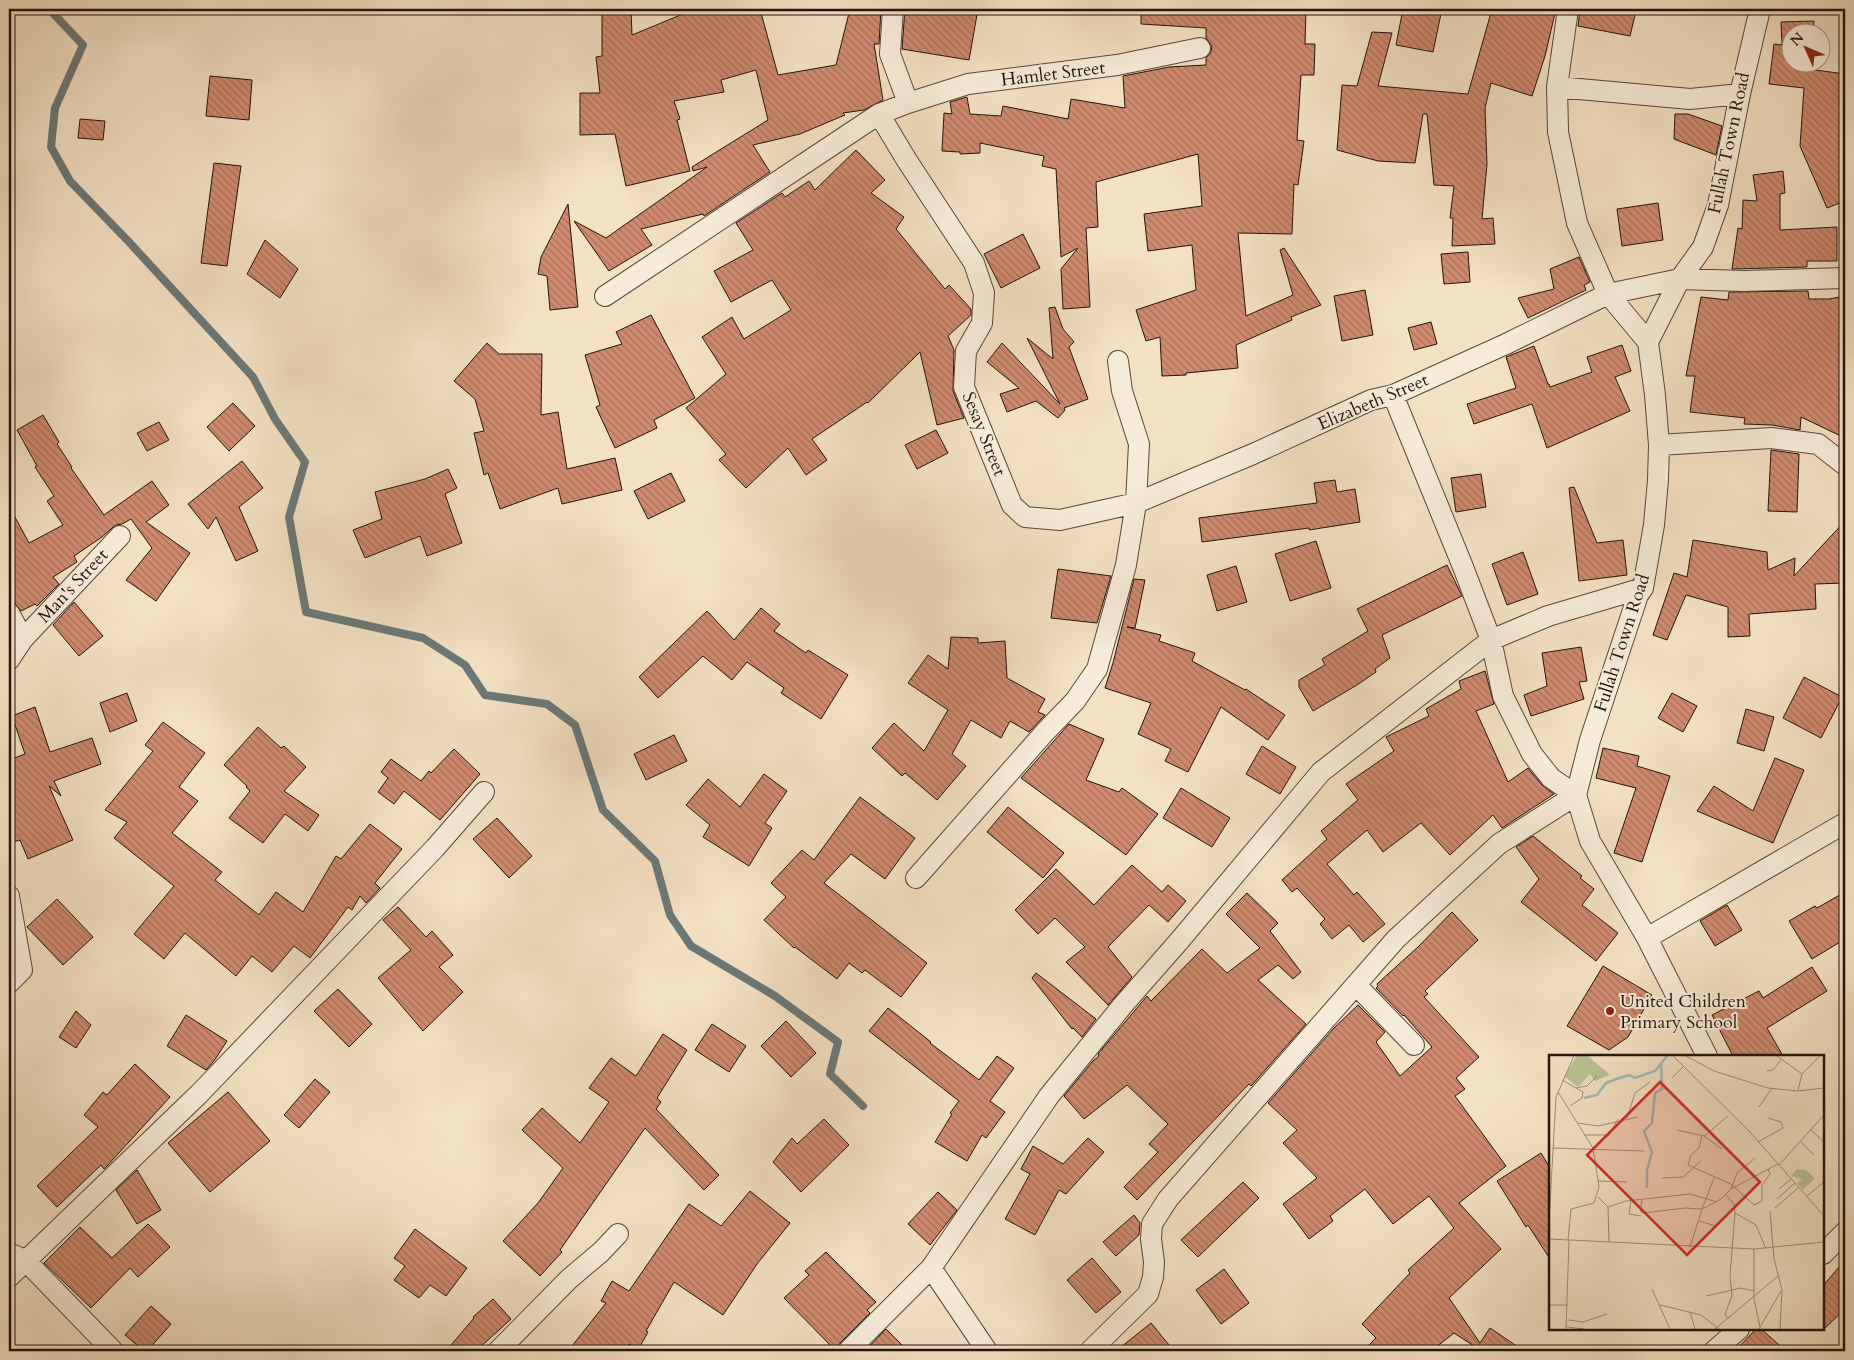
<svg xmlns="http://www.w3.org/2000/svg" width="1854" height="1360" viewBox="0 0 1854 1360" font-family="Cardo,serif">
<defs>
<pattern id="building-back-hatch" width="6" height="6" patternUnits="userSpaceOnUse" patternTransform="scale(1.25)"><rect width="6" height="6" fill="#d08a6f"/><path d="M-1 5l2 2M0 0l6 6M5-1l2 2" fill="none" stroke="#a8705a"/></pattern>
</defs>
<rect width="100%" height="100%" fill="#f3e1c4"/>
<filter id="stains"><feTurbulence type="fractalNoise" baseFrequency=".004" numOctaves="4"/><feColorMatrix values="0 0 0 0 .2 0 0 0 0 .09 0 0 0 0 .02 0 0 0 .5 -.17"/></filter>
<radialGradient id="worn" r=".72"><stop offset=".6" stop-color="#630" stop-opacity="0"/><stop offset="1" stop-color="#630" stop-opacity=".3"/></radialGradient>
<g fill="none" stroke-linecap="round" stroke-linejoin="round">
<path stroke="#6c7877" stroke-width="8" d="M49 9 83 45 55 108 51 147 70 181 129 242 253 377 275 419 305 462 289 517 306 612 423 638 465 665 485 695 547 704 575 725 603 810 655 861 670 915 691 946 775 996 838 1042 830 1074 863 1106"/>
</g>
<path fill="url(#building-back-hatch)" stroke="#22140e" d="M695 9H760L778 75 836 65 850 9H881L879 44H874L883 100 864 110 843 113 845 115 800 134 753 145 770 172 704 216 703 214 641 229 652 245 609 271 574 221 606 238 707 167 693 171 692 167 768 120 756 70 721 80 724 92 674 101 680 119 677 120 690 171 626 186 615 134 580 135V93H600L596 57 602 56V10H631L632 35Z
M905 9H978L969 60 902 49Z
M1141 9H1306L1305 44H1315L1314 75H1301L1297 140 1304 141 1298 185 1294 184 1292 234 1238 233 1246 316 1293 295 1280 250 1284 248 1321 305 1291 317 1292 320 1236 345 1238 368 1186 373V375L1162 376 1160 337 1146 341 1136 310 1196 290 1192 245 1148 251 1144 214 1202 206 1198 154 1096 182 1098 227 1086 228 1090 307 1063 309 1061 269 1078 248 1061 257 1056 169 1042 166 1044 156 980 143V153L960 154V152L942 151 944 113 952 114 950 102 967 97 970 114 1001 116 1003 106 1068 119 1071 99 1125 108 1123 76 1169 67 1206 65V58L1211 52 1212 46 1206 38V28L1141 24Z
M1403 9H1442L1433 52 1396 45Z
M1492 9H1556L1545 56 1532 96 1491 83 1485 108 1487 164 1482 219 1493 218 1495 244 1452 246 1453 218H1450L1454 186 1434 185 1427 114H1423L1415 163 1378 161 1337 150 1342 85 1357 86 1372 32 1392 33 1378 86 1468 94Z
M1580 9H1622L1636 11 1630 36 1578 26Z
M1814 21 1813 32H1792V62H1809L1808 69 1845 74V201L1827 208 1800 146 1804 88 1769 84 1774 44 1782 45 1781 22Z
M210 76 252 80 249 120 206 116Z
M1675 114H1688L1722 126 1716 155 1674 139Z
M80 119 105 121 103 140 78 138Z
M856 150 885 180 871 193 904 217 896 229 945 289 949 285 971 309V315L948 336 954 350 953 391 964 418 937 425 920 352 868 403 867 402 812 439 827 460 806 475 788 448 746 488 719 460 726 454 686 408 726 374 702 337 732 317 744 339 791 310 772 280 731 302 714 271 753 250 736 223 782 193 785 197 809 181 815 190Z
M214 163 241 166 227 266 201 263Z
M1783 171 1785 193 1780 194V230L1837 227V261H1807V267L1732 269 1738 228 1742 229 1743 200 1757 201 1753 175Z
M1658 203 1663 240 1622 246 1617 209Z
M568 204 578 307 550 310 547 276 538 274 541 257Z
M1023 234 1040 268 1001 288 984 254Z
M265 240 298 269 280 298 247 274Z
M1468 252 1470 282 1444 284 1441 254Z
M1579 257 1590 282 1584 285 1586 290 1528 318 1518 298 1554 289 1550 269Z
M1365 290 1373 335 1342 341 1334 296Z
M1808 291 1809 299H1829L1845 296V363L1839 399 1845 402V438L1801 417 1800 430 1772 425 1744 424 1745 418 1690 412 1695 376H1686L1701 297 1728 300 1729 292Z
M1055 307 1063 329 1074 342 1069 347 1088 399 1064 408 1065 410 1058 418 1036 401 1007 412 1000 394 1019 388 987 362 1002 343 1060 404 1027 338 1053 359 1049 308Z
M651 315 695 398 654 420 657 428 615 448 596 407 600 405 585 355 622 344 616 332Z
M1431 322 1437 344 1414 350 1408 328Z
M487 343 499 354H542L541 415 558 412 567 469 615 458 622 490 562 504 558 488 500 509 488 473 484 475 474 433 484 431 475 399 454 381Z
M1622 345 1631 371 1615 377 1630 411 1547 448 1532 404 1474 424 1467 404 1516 388 1506 357 1534 346 1548 384H1549L1550 387 1592 372 1587 357Z
M233 403 255 426 229 451 207 427Z
M43 415 59 442 57 444 72 467 71 468 104 515 152 481 169 505 146 522 190 553 156 601 126 580 152 548 131 519 122 524 116 525 112 528 102 537 74 556 77 562 53 577 59 584 37 606 35 604 21 611 14 602 9 593V506L29 543 63 525 47 501 54 496 35 467 37 466 17 430Z
M159 422 169 440 147 451 137 433Z
M936 430 948 453 917 469 905 445Z
M1771 450 1799 454 1797 512 1768 511Z
M242 461 263 488 239 507 258 551 236 561 216 517 208 529 188 504Z
M448 469 457 488 445 494 462 543 427 556 420 536 365 558 353 530 382 519 375 492 425 479Z
M671 473 685 501 648 519 634 491Z
M1481 474 1486 507 1456 512 1451 478Z
M1335 480 1337 492 1355 489 1360 522 1309 530V528L1202 542 1199 518 1317 503 1314 483Z
M1574 487 1597 543 1623 540 1627 575 1579 581 1569 488Z
M1845 521V583L1815 584 1816 609 1749 614 1750 636 1728 637V607L1686 595 1667 640 1653 635 1674 573 1687 577 1693 540 1767 552 1768 570 1795 558 1794 576Z
M1316 541 1331 588 1290 601 1275 554Z
M1523 552 1538 594 1507 605 1492 564Z
M1447 565 1462 596 1382 635 1390 658 1375 669 1376 672 1357 685 1313 711 1299 687V680L1325 665 1322 659 1368 631 1357 609Z
M1236 566 1247 602 1217 611 1207 575Z
M1058 569 1111 576 1097 623 1051 618Z
M1134 579 1145 580 1135 628 1127 627 1161 635 1159 641 1195 653 1192 661 1245 690 1246 689 1285 715 1268 740 1221 707 1188 772 1165 761 1171 749 1138 734 1151 703 1105 688 1113 663Z
M74 602 103 636 79 656 53 625Z
M761 608 780 624 774 631 806 653 808 650 848 675 821 719 781 693 784 688 747 662 732 680 703 656 658 698 639 677 707 611 734 640Z
M951 637 978 638V643L1005 641 1007 678 1045 699 1038 712 1045 715 1029 732 1010 721 1001 738 971 720 952 754 966 766 937 800 905 773 902 776 872 748 894 723 924 751 948 710 908 683 928 655 948 669Z
M1581 647 1587 681 1579 682 1584 699 1531 716 1524 695 1547 686 1542 653Z
M1485 671 1494 704 1476 711 1508 782 1528 768 1542 785 1554 794 1502 828 1493 815 1450 855 1421 823 1383 852 1367 830 1327 864 1354 895 1357 892 1385 924 1363 942 1349 925 1332 939 1320 924 1325 919 1297 888 1292 892 1282 880 1327 839 1321 831 1358 800 1346 784 1394 751 1386 737 1429 716 1426 709 1461 689 1459 681Z
M1804 677 1842 697 1821 738 1783 718Z
M127 693 137 721 110 732 100 703Z
M1672 693 1697 706 1683 732 1658 718Z
M35 707 50 752 92 738 101 764 54 781 61 796 49 786 73 840 28 859 20 840 13 842 9 832V760L25 754 12 716Z
M1746 709 1774 717 1764 751 1737 743Z
M163 722 205 753 179 787 198 801 172 833 222 872 215 880 259 915 276 892 303 912 336 856 341 859 370 824 402 849 375 883 380 888 366 903 360 896 352 910 348 907 310 958 294 946 272 972 252 956 236 976 185 933 164 959 134 934 174 886 114 838 127 822 105 810 153 751 145 745Z
M1069 724 1104 739 1086 780 1119 792 1122 788 1158 814 1126 855 1021 778Z
M258 727 281 748 284 746 306 767 284 791 319 815 308 831 285 814 263 843 229 818 250 791 246 787 247 786 224 765Z
M674 735 687 761 646 780 634 754Z
M1262 746 1296 767 1280 794 1246 774Z
M1603 748 1639 756 1637 766 1670 776 1642 862 1614 853 1636 788 1596 778Z
M454 749 480 774 440 820 404 791 394 804 378 792 388 778 381 772 391 759 421 781 429 771 431 773Z
M1775 758 1804 770 1773 843 1697 811 1714 786 1753 811Z
M764 774 787 791 765 823 772 828 749 866 703 837 710 825 686 805 708 779 740 807Z
M1181 788 1230 818 1212 847 1163 818Z
M860 797 915 838 885 879 851 854 824 883 927 963 901 997 865 970 862 973 849 963 837 979 795 947 794 948 764 920 786 897 771 883 802 850 814 860Z
M1008 807 1064 853 1043 878 987 832Z
M497 818 532 856 509 878 473 839Z
M1533 836 1582 876 1580 878 1594 889 1582 905 1618 933 1596 961 1521 902 1539 879 1516 847Z
M1132 865 1162 892 1168 885 1186 901 1168 922 1149 905 1108 947 1132 977 1108 1005 1066 962 1085 947 1055 918 1038 934 1015 910 1056 869 1094 905Z
M1845 892V939L1812 959 1789 921 1815 906 1817 908Z
M1247 893 1278 923 1270 931 1301 972 1293 979 1278 965 1258 980 1306 1024 1251 1086 1249 1084 1137 1200 1124 1187 1158 1152 1149 1144 1168 1124 1127 1085 1084 1119 1064 1096 1093 1061 1099 1056 1098 1054 1147 996 1151 1001 1202 949 1227 973 1260 948 1226 914Z
M57 899 93 937 63 965 27 927Z
M1727 905 1742 930 1715 946 1700 921Z
M398 907 426 937 432 931 453 955 439 967 463 992 423 1031 378 978 411 950 383 920Z
M1452 912 1478 940 1425 991 1428 994 1424 997 1479 1057 1456 1078 1465 1089 1455 1096 1506 1166 1459 1203 1501 1249 1449 1298 1480 1343 1490 1328 1524 1351H1474L1477 1348 1454 1333 1431 1351H1363L1376 1338 1362 1324 1410 1273 1408 1270 1454 1228 1429 1196 1393 1224 1365 1189 1330 1216 1333 1221 1309 1239 1283 1204 1317 1178 1283 1143 1297 1130 1268 1103 1334 1028 1358 1005 1385 1032 1376 1042 1400 1076 1432 1047 1404 1015 1403 1016 1376 988 1378 986 1377 984 1418 947Z
M1603 966 1652 995 1628 1037 1609 1050 1567 1026Z
M1812 967 1827 991 1767 1028 1783 1056H1733L1712 1015 1759 991 1763 998Z
M1036 973 1096 1019 1082 1037 1073 1028 1072 1029 1032 978Z
M338 989 372 1024 349 1047 314 1011Z
M888 1008 931 1042 930 1043 979 1080 997 1056 1014 1068 990 1101 1005 1112 986 1138 982 1135 967 1161 935 1142 952 1114 950 1113 959 1101 869 1031Z
M76 1011 91 1025 76 1048 59 1037Z
M186 1015 227 1041 214 1061 206 1070 167 1046Z
M786 1021 816 1053 791 1077 761 1046Z
M712 1024 746 1046 729 1072 695 1050Z
M663 1034 687 1050 657 1098 661 1102 656 1109 719 1175 704 1190 645 1128 560 1250 562 1252 540 1276 503 1241 538 1203 563 1168 522 1130 542 1108 580 1143 609 1102 589 1088 611 1058 636 1076Z
M135 1064 170 1097 107 1166 104 1169 101 1165 57 1207 37 1186 98 1127 84 1115 103 1092 107 1095Z
M315 1079 330 1092 299 1128 284 1115Z
M228 1092 270 1141 210 1192 168 1143Z
M824 1119 849 1145 801 1192 773 1162 792 1138 797 1144Z
M1088 1138 1104 1152 1066 1194 1059 1190 1035 1235 1005 1219 1030 1174 1021 1169 1033 1146 1063 1164Z
M1541 1153 1550 1168V1259L1528 1225 1526 1227 1497 1181Z
M137 1170 161 1210 137 1224 116 1190Z
M1243 1182 1259 1198 1198 1257 1181 1240Z
M750 1191 790 1223 757 1264 723 1315 674 1282 646 1331 648 1332 638 1350 629 1344 623 1351H568L606 1303 601 1301 612 1281 629 1291 689 1204 721 1226Z
M938 1192 957 1210 930 1245 908 1224Z
M1134 1215 1140 1223 1139 1235 1116 1256 1103 1242Z
M148 1224 170 1247 138 1277 130 1268 91 1308 44 1263 80 1227 112 1258Z
M415 1229 467 1268 446 1296 430 1285 419 1298 394 1280 405 1266 394 1258Z
M826 1252 876 1302 867 1310 870 1313 840 1343 836 1351 784 1298 809 1275 805 1271Z
M1092 1258 1121 1292 1096 1313 1067 1280Z
M1845 1260V1309L1823 1330V1286Z
M1224 1269 1249 1303 1221 1324 1196 1290Z
M493 1299 511 1319 476 1351H446L474 1318 473 1317Z
M151 1306 171 1324 147 1351H144L125 1335Z
M1151 1323 1174 1351H1116Z
M886 1329 908 1351H865Z
M1756 1329H1761L1786 1351H1735Z"/>
<g fill="none" stroke-linecap="round" stroke-linejoin="round">
<g stroke="#56473c" stroke-width="22">
<path id="minor" d="M1568 9 1557 87 1558 132 1577 223 1608 294 1648 342
M1557 87 1690 99 1740 94
M908 103 968 84 1117 65 1200 48
M879 114 906 159 974 263 984 293 982 323 966 351 964 387 1012 505 1025 517 1060 520 1136 503 1253 454 1371 400 1393 395 1506 344 1608 294 1680 279 1744 281 1845 278
M605 296 879 114 908 103 890 54 893 9
M1659 445 1771 438 1818 444 1845 465
M9 613 23 639
M9 660 23 639 120 536
M916 878 1045 732 1075 701 1097 669 1126 565 1136 503 1139 444 1122 391 1118 361
M9 896 22 970 9 983
M1647 938 1845 823
M1356 985 1414 1045
M1707 1056 1647 938 1590 841 1576 795 1590 740 1638 595 1643 588 1654 525 1658 480 1659 445 1655 395 1648 342 1680 279 1703 247 1718 205 1740 94 1760 9
M9 1253 25 1260 113 1351
M1823 1254 1845 1232
M931 1268 987 1351
M9 1277 199 1094 435 848 484 792
M498 1351 569 1279 601 1252 618 1234
M848 1351 931 1268 1049 1096 1123 1005 1180 940 1321 772 1491 640 1548 616 1643 588
M1090 1351 1148 1294 1153 1277 1154 1262 1151 1239 1152 1224 1168 1199 1396 939 1499 844 1576 795 1551 778 1532 754 1503 696 1491 640 1463 567 1393 395
M1714 1351 1739 1329"/>
</g>
<use href="#minor" stroke="#f7ecd9" stroke-width="20"/>
</g>
<circle fill="#8f2418" stroke="#f7ecd9" stroke-width="2" cx="1610" cy="1011" r="5"/>
<g text-anchor="middle" dominant-baseline="central" stroke-width="4" stroke-linejoin="round" paint-order="stroke">
<g font-size="18" fill="#22140e" stroke="#f7ecd9">
<text transform="translate(1053 74) rotate(-7)">Hamlet Street</text>
<text transform="translate(1729 143) rotate(-78)">Fullah Town Road</text>
<text transform="translate(1373 402) rotate(-23)">Elizabeth Street</text>
<text transform="translate(984 434) rotate(68)">Sesay Street</text>
<text transform="translate(73 586) rotate(-47)">Man's Street</text>
<text transform="translate(1622 643) rotate(-72)">Fullah Town Road</text>
</g>
<g font-size="18" fill="#22140e" stroke="#f7ecd9" text-anchor="start">
<text x="1620" y="1001">United Children<tspan x="1620" dy="21">Primary School</tspan></text>
</g>
</g>
<g transform="translate(1549 1055)">
<rect width="275" height="275" fill="#f3e1c4"/>
<path d="M248 114 257 115 266 123 254 135 248 128 253 124 242 121Z" fill="#bac395"/>
<path d="M28 1H39L61 20 46 26 41 19 29 32 15 21Z" fill="#bac395"/>
<path fill="none" stroke="#9ebbbd" stroke-width="2.5" d="M35 43 48 40 57 28 70 23 80 20 86 23 106 16 118 1M98 133V115L103 97 95 76 103 68 106 38 113 34 112 9"/>
<path fill="none" stroke="#9f8f7b" stroke-width="1" d="M124 1 200 76 275 161M137 1 165 16 219 33 248 36 275 33M228 1 253 19M218 16 224 15 232 5M123 23 135 11M13 25 34 37 33 43 21 51M27 33 38 31 48 21M249 35 253 19 271 1M9 37 44 93 50 132 45 148 22 154 19 185M210 52 223 33M78 63 86 38 101 27M29 68 49 71 89 62M128 75 155 81 179 61M262 75 275 87M35 80H60L69 64M153 80 150 93 142 100 139 110 182 129 205 150 213 146V130L221 119 219 114M155 81 173 94M209 87 234 73 232 67 219 63M252 87 265 100M4 93 95 96M230 110 275 60M113 123 134 122 152 106M49 126 78 127M182 134 188 118 206 103M230 134 242 124M177 140 185 149 186 158 181 220 183 241 176 259 179 264M258 141 275 127M49 142 59 152 60 187M228 144 246 128M82 145 80 159 92 161M93 145 91 156 94 158 136 153 153 154 165 123M59 152 77 146 141 139 168 147M226 153 249 133M221 156 225 204 233 235 231 274M186 158 207 170 217 194M150 166 167 171M0 167 7 42 25 1M0 184 205 194 275 187M141 192 153 154 172 144 182 134 229 109M205 194V244L211 272M103 234 121 274M157 241 192 233 205 236M0 250H19M111 250 152 260 170 274M141 257 146 274M19 265 34 267 58 259M18 272 35 274M17 274 20 185M166 274 229 221M210 274 232 236"/>
<path fill="#d62828" fill-opacity="0.15" stroke="#d62828" stroke-width="2.5" d="M111 27 211 127 138 200 38 100Z"/>
<rect width="275" height="275" fill="none" stroke="#22140e" stroke-width="2.5"/>
</g>
<rect width="1854" height="1360" fill="none" stroke="#f3e1c4" stroke-width="30"/>
<rect x="10" y="10" width="1834" height="1340" fill="none" stroke="#22140e" stroke-width="2.5"/>
<rect x="15" y="15" width="1824" height="1330" fill="none" stroke="#22140e"/>
<g transform="translate(1806 48) rotate(315)"><circle r="24" fill="#f7ecd9" stroke="#a29688"/>
<path d="M0-4L9 19L0 12L-9 19Z" fill="#8f2418"/>
<text y="-8" font-size="14" font-weight="bold" text-anchor="middle" fill="#22140e">N</text>
</g>
<rect width="100%" height="100%" filter="url(#stains)"/>
<rect width="100%" height="100%" fill="url(#worn)"/>
</svg>
